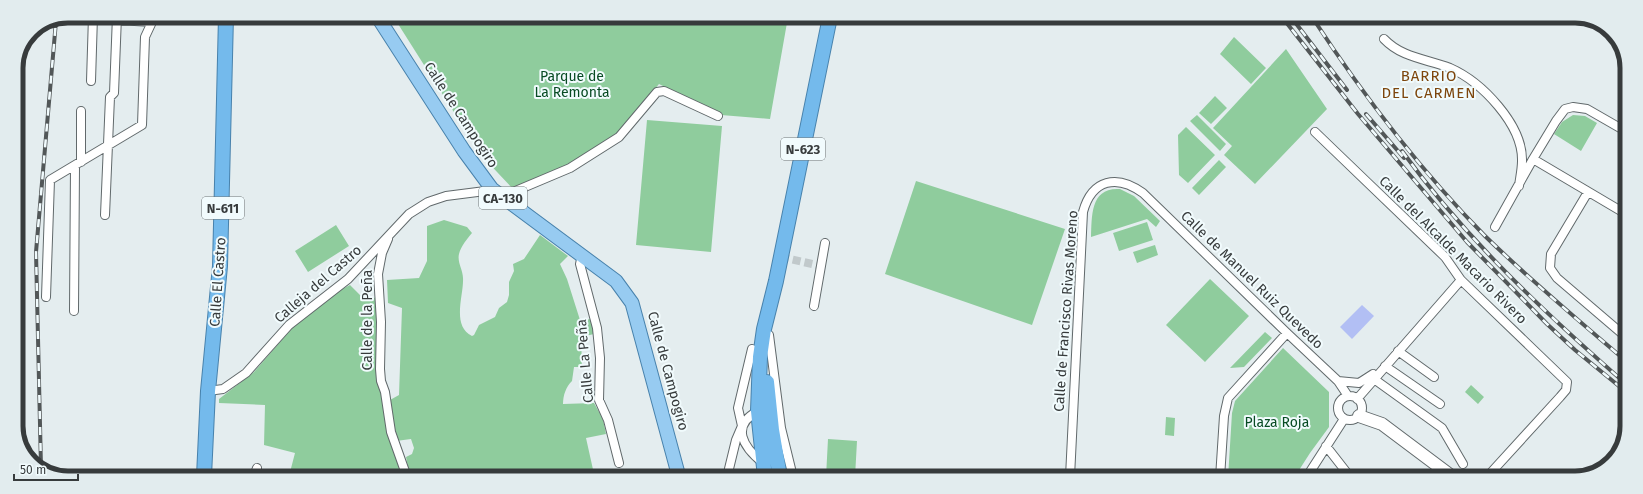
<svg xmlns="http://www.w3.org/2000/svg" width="1643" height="494" viewBox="0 0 1643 494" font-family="'Fira Sans',sans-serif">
<rect width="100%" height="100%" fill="#e4edef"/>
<path fill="#8fcc9d" d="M393 16 788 17 770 119 721 115 659 84 616 136 578 160 513 189 481 155Z
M1234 37 1266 68 1251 84 1220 54Z
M1286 49 1327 109 1255 184 1224 155 1232 146 1213 128Z
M1215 96 1227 108 1211 124 1199 113Z
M1197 115 1226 144 1220 151 1190 121Z
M1573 115 1585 116 1597 123 1581 151 1554 134 1562 122Z
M647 120 722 126 711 252 636 245Z
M1186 127 1215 155 1188 183 1179 175 1178 135Z
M1219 160 1226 167 1199 195 1192 188Z
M916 181 1065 229 1032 325 885 274Z
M1120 189 1134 196 1160 221 1156 227 1147 219 1091 237C1092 216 1090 187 1120 189Z
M444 220 467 227 472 233C467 239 461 246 459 254 457 262 463 270 463 278 464 295 451 326 472 336L474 335 479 325 495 317 499 308 507 302 509 295V282L514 271 513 264 524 259 540 235 568 256 560 264 567 279 580 320 592 319 594 334 581 337 582 367H574L572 381C566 387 563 395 563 404L594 403 603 419 606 434 586 438 594 474 602 475V477H410L406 457 412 454 414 448 411 439 396 441 390 400 399 395 402 308 388 303 387 280 419 278 427 261V226Z
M1147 222 1153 240 1119 251 1113 233Z
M336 225 349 246 308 272 295 251Z
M1155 245 1158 255 1137 263 1133 252Z
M1210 279 1249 316 1205 362 1166 325Z
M350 285 360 295 376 298 377 382 382 393 404 477 289 476 295 453 264 445 265 405 219 403V399L254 372 292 328 329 296Z
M1265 332 1272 338 1244 367 1230 368Z
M1283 348 1329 392V427L1310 453 1294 478H1228L1232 413 1235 401Z
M1471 385 1484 397 1478 404 1465 392Z
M1166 417 1175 418 1174 436 1165 435Z
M828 439 857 441 855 477H826Z"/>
<path fill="#b2bff4" d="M1362 305 1374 316 1352 339 1340 327Z"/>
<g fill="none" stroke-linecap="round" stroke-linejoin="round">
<path stroke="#c1c9cb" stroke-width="8" stroke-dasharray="8 4" stroke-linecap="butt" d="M781 257 821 266"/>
<g stroke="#61696b" stroke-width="10">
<path id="minor" d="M158 18H172V16
M117 20 152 22
M1384 39C1402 58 1427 59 1450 68 1482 82 1523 125 1522 161 1522 169 1520 178 1519 186
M91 81 93 16
M81 111V162
M1315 132 1445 257 1461 280 1567 382 1566 390 1560 397 1486 478
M1533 159 1626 214
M1588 192 1551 254 1550 268 1557 278 1626 337
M502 198 506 195 570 168 619 137 657 92 664 91 718 116
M105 215 110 97 114 93 117 16
M1495 227 1533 159 1556 121 1565 109 1573 107 1587 109 1627 132
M388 239 382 253 378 274 381 322 380 369 381 381 385 392 391 432 407 477
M582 255 580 264 597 328 600 358 599 400 608 420 619 463
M16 267 18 62
M46 297 50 180 142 125 145 37 152 22 159 16
M814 306 825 243
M74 311 75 166
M769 335 781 428 793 477
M1398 351 1434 377
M1385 366 1440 404
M1374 379 1442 428 1463 464
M1338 381 1359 383 1373 374
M208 391 223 389 246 373 289 325 348 279 409 214 428 202 446 196 493 190
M1338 408a12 12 0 1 1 24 0a12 12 0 1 1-24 0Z
M1357 399 1461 280
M761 412 758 411C730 426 743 447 763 463
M1326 446 1351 478
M254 476 257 468
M727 477 736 440 742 426 738 408 752 349
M739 477 745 474 754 477
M1070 477 1083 212C1092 179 1117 174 1143 193L1287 333 1338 381 1348 396
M1220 478 1224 416 1228 398 1287 333
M1306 478 1344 419"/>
</g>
<g stroke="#61696b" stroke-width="14">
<path id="secondary" d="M1359 416 1382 424 1454 478"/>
</g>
<g stroke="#4882ac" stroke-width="15">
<path id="primary" d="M377 16 464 151 492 189 616 281 632 303 679 477"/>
</g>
<g stroke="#4882ac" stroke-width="16">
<path id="trunk" d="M767 382 772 430 780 477
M204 476 208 391 220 266 226 16
M765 477 758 411 760 357 764 329 776 281 830 17"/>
</g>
<use href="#minor" stroke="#fff" stroke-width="8"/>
<use href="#secondary" stroke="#fff" stroke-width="12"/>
<use href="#primary" stroke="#97cbf1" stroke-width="13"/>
<use href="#trunk" stroke="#74baec" stroke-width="14"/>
<g stroke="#525758" stroke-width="4">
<path id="rail" d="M1282 17 1358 114 1467 242 1547 324 1575 350 1625 391
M1291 17 1347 90
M1312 17C1363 95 1420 170 1485 236 1530 280 1578 320 1626 361
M1366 114 1404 158
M1402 151C1465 238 1545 313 1625 383
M41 467 36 252 56 21"/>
</g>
<use href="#rail" stroke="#f1fbfd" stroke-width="2.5" stroke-dasharray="8" stroke-linecap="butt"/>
</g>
<g text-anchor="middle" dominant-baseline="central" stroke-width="4" stroke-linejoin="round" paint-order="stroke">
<g fill="#f1fbfd" stroke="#6f7576" stroke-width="1">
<rect x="781" y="138" width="44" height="22" rx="3"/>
<rect x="479" y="187" width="48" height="22" rx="3"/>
<rect x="202" y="197" width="42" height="22" rx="3"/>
</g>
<g font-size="13" font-weight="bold" fill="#373b3c">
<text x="803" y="149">N-623</text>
<text x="503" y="198">CA-130</text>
<text x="223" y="208">N-611</text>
</g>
<g font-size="14" fill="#074b23" stroke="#f1fbfd">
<text x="572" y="76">Parque de<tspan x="572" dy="16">La Remonta</tspan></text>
<text x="1277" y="422">Plaza Roja</text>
</g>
<g font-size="14" fill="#373b3c" stroke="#f1fbfd">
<text transform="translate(461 115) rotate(57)">Calle de Campogiro</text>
<text transform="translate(1453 250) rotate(45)">Calle del Alcalde Macario Rivero</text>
<text transform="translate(1252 280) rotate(44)">Calle de Manuel Ruiz Quevedo</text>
<text transform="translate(218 282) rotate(-86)">Calle El Castro</text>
<text transform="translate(318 284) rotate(-41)">Calleja del Castro</text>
<text transform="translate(1066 311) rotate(-86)">Calle de Francisco Rivas Moreno</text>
<text transform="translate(367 320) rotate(-90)">Calle de la Peña</text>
<text transform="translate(585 361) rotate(-95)">Calle La Peña</text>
<text transform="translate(668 371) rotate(75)">Calle de Campogiro</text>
</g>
<g font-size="15" letter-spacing="1" fill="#7d460d" stroke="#f1fbfd">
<text x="1429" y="76">BARRIO<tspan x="1429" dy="17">DEL CARMEN</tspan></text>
</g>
</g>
<path d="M0 0H1643V494H0ZM68 23H1575A45 45 0 0 1 1620 68V426A45 45 0 0 1 1575 471H68A45 45 0 0 1 23 426V68A45 45 0 0 1 68 23Z" fill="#e2ecee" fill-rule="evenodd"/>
<path fill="none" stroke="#373b3c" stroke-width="5" d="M68 23H1575A45 45 0 0 1 1620 68V426A45 45 0 0 1 1575 471H68A45 45 0 0 1 23 426V68A45 45 0 0 1 68 23Z"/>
<path d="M14 474v6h64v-6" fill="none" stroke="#373b3c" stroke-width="2"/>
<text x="20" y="474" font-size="12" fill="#373b3c" stroke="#f1fbfd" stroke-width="3" paint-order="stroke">50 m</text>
</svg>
